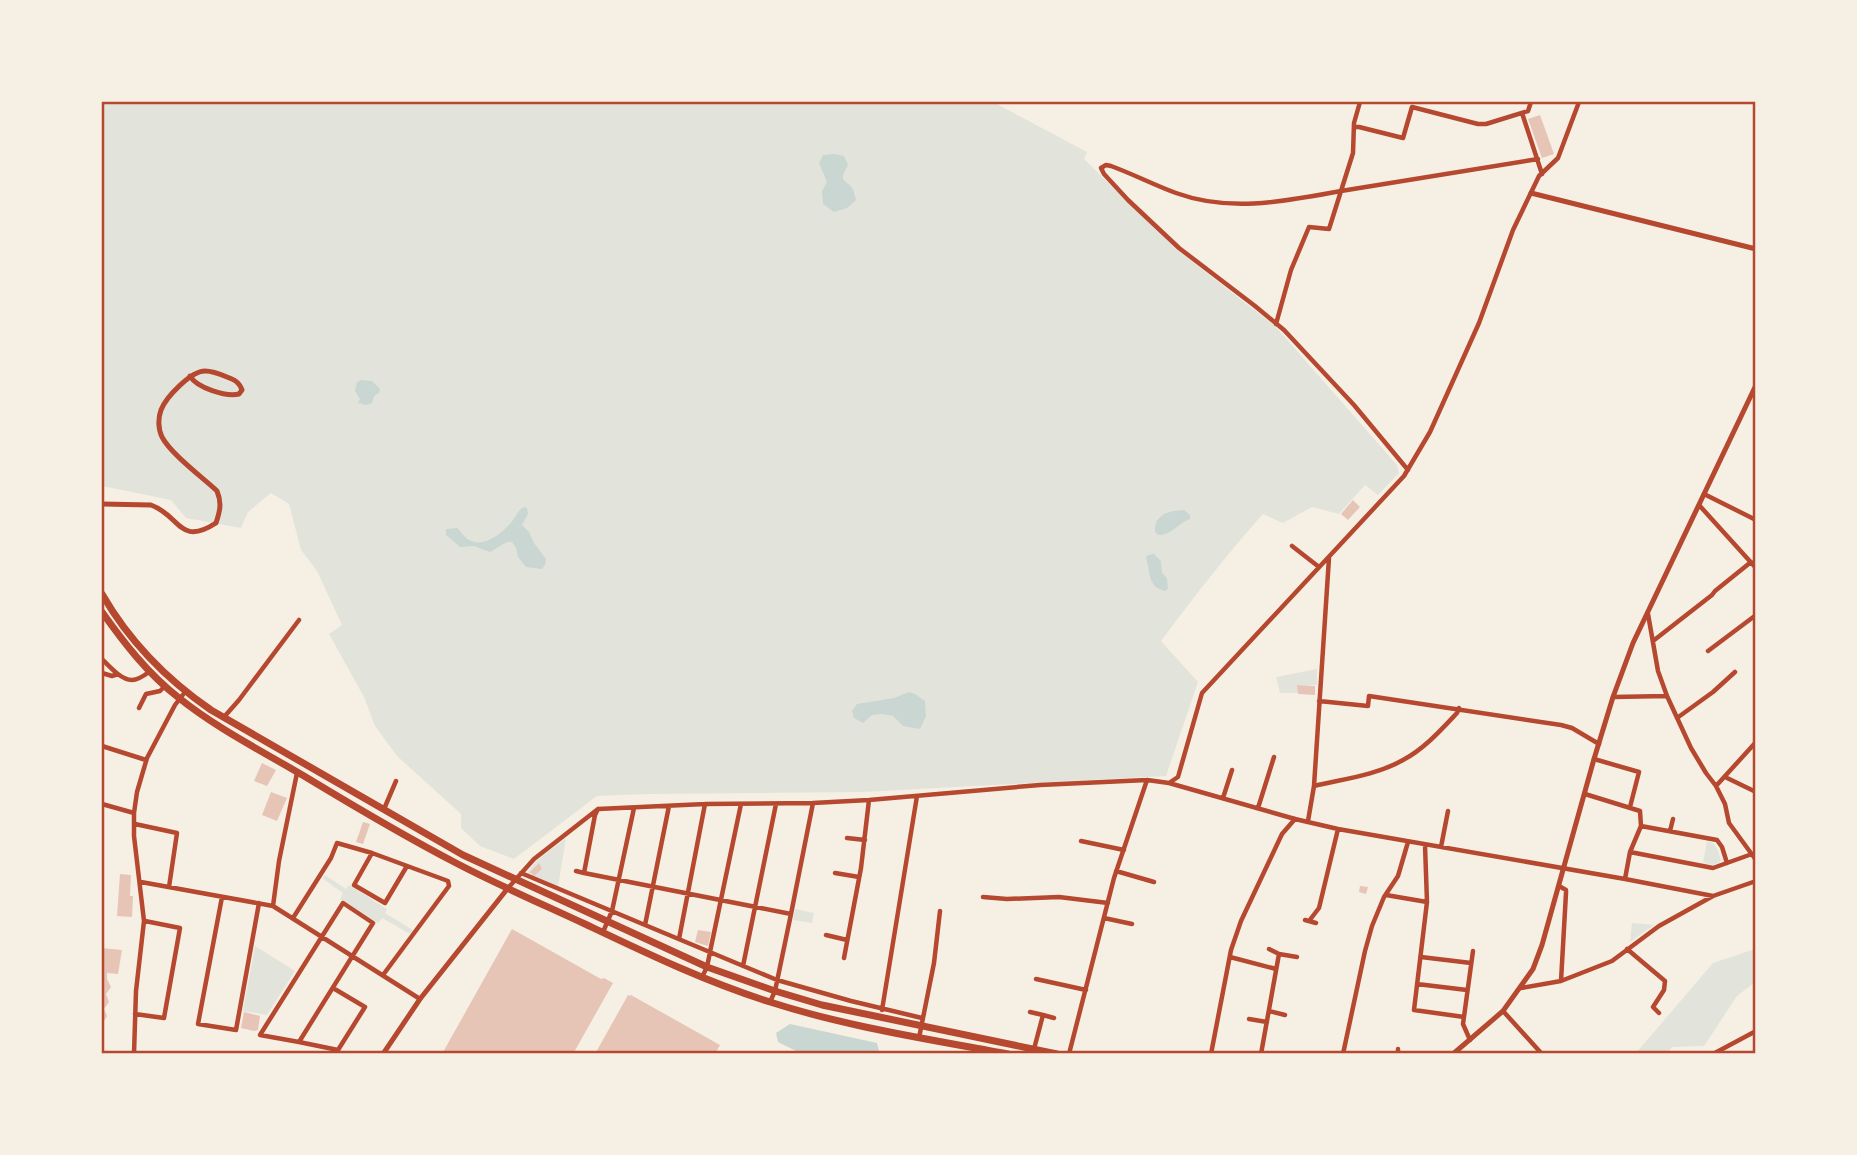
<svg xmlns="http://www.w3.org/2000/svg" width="1857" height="1155" viewBox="0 0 1857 1155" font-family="Bitter,serif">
<rect width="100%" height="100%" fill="#f6efe4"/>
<path fill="#e2e4dc" d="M102 102H993L1087 152 1084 159 1176 249 1275 326 1397 465 1399 473 1378 495 1365 485 1339 514 1312 507 1283 523 1263 514C1227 554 1194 597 1161 641L1198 682 1166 776 863 792 649 794 597 796 514 859 480 846 461 828V814L397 756 375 726 364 697 329 634 342 625 317 571 301 550 289 504 271 493 248 512 241 528 186 518 171 500 102 486Z
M1317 669V685H1299L1298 693H1280L1276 677Z
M566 838 558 887 527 874C534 860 553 849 566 838Z
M1707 841C1717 843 1718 851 1721 860L1719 863 1713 865 1703 863Z
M325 875 346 889 349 885 387 909 385 913 413 930 410 934 382 918 378 923 340 899 343 893 323 879Z
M795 909 814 913 812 923 793 920Z
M1632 923 1654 925 1630 942Z
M255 946 295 971 267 1015 243 1011Z
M1755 949V982L1737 996 1704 1046 1672 1047 1668 1053H1636L1713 963Z"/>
<path fill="#c9d6d2" d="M834 154 844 156 848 165C838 183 844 177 853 189 853 189 856 199 856 200L847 208 834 212 823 204 822 191 827 182 819 163 823 155Z
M361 380 372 381 380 389 379 393 374 396 372 403 366 405 358 403 360 399 355 391 357 382Z
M524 507 527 508 528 514 522 525 529 532 534 543 546 559 545 565 542 569 526 567 518 557 516 548 512 542H507L490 552 474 546 460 547 446 535V529L457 528C461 531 464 537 469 540 484 549 505 531 513 520 518 514 517 511 524 507Z
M1184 510 1190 515V519C1177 524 1172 535 1158 535L1155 532C1154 514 1169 511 1184 510Z
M1154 554 1161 561 1162 573 1167 578 1168 589 1165 591C1147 587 1151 572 1146 558L1148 555Z
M909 692 915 694 925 701 926 716 920 729 903 726 893 716 882 714 872 715 863 723 854 718 852 711 857 704 894 698Z
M790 1024 877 1043 879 1051 878 1054 800 1053 778 1042 776 1033Z"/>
<path fill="#e6c5b7" d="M1540 115 1554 154 1542 158 1528 119Z
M1353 500 1360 507 1348 520 1341 514Z
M1297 685 1315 686V695L1298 694Z
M262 763 276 770 267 786 254 781Z
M271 792 287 798 277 821 262 815Z
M363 822 370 824 363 844 356 842Z
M539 863 542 869 534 876 530 872Z
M120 874 131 875 130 896H133L132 917 117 916Z
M1360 886 1368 887 1366 894 1359 892Z
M512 929 601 979 604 978 613 983 573 1054H442Z
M698 930 711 932 708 946 695 942Z
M102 948 122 950 118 974 107 973V979L111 987 106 994 109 1002 104 1009 107 1016 102 1024Z
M628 995 630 996 631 995 720 1045 715 1054H595Z
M244 1012 260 1016 258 1030 254 1031 241 1028Z"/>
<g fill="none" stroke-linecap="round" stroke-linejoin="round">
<path stroke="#b5482f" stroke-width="2" d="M115 1054 131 1053"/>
<path stroke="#b5482f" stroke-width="4.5" d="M1360 102 1354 123 1353 153 1341 191C1286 201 1231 213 1176 193 1154 185 1133 174 1111 166L1106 165 1101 168 1104 174 1128 200 1179 248 1255 306 1284 330 1354 405 1408 470
M1522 113 1542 174
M1354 127H1359L1403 138 1412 107 1478 124H1486L1528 111 1531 102
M1276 324 1291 270 1309 227 1329 229 1341 191 1538 159
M1704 494 1756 520
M1699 505 1756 568
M1292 546 1319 567
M1648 614 1658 671 1667 696 1691 748 1706 773 1716 786 1725 804 1729 823 1756 860
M1653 641 1712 595 1715 591 1751 562
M1708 651 1756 615
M102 659C109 666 121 680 132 680 138 680 145 675 149 672
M102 673 112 676 118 674
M1613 697 1667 696
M1319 701 1368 706 1369 696 1561 725 1572 728 1599 744
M139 708 146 694 160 691 165 686
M224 717 239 700 299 620
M1677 718 1713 692 1735 672
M102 746 146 760
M1594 759 1639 772 1630 807
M1725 777 1756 792
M1169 783 1178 777 1202 693 1404 476 1430 432 1479 323 1513 230 1539 176 1558 158 1579 102
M1314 786C1343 779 1377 775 1403 760 1424 749 1441 730 1457 713L1459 708
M1716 786 1756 742
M1223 798 1232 770
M102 804 134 813
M669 806 645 925 777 980 851 1001 922 1018
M1258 808 1274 757
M384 809 396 781
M598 809 595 815 584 873 791 914 813 803
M1308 821 1314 786 1329 558
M135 824 177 833 169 887
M1641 826 1717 840 1722 847 1727 863
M1670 831 1673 819
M847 838 865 840
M1081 841 1124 850
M1425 845 1427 902
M1441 847 1448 811
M1630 852 1713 868 1752 854
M372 853 354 885 385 903 407 866
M576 871 584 873
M1116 871 1154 882
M521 873 645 925
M835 873 859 877
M1625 879 1713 896
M141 882 273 906 420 999
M1559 886 1566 890V893L1561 981
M508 888 534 859 598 809 705 804 813 803 869 800 1040 785 1147 780 1169 783 1295 819 1338 829 1625 879 1630 852 1641 826 1640 811 1585 794
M1386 895 1427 902 1414 1010 1464 1017
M222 897 198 1024 236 1030 259 903
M983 897 1007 899 1059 897 1108 903
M273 906 279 861 297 773
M293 918 331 858 337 843 372 853 448 881 449 886 383 975
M1104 918 1132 924
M1305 920 1316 923
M1309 921 1319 908 1338 829
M603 932 612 911 634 808
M826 935 847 940
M679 939 705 804
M1269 949 1279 954
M1627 949 1665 981 1664 990 1653 1007 1659 1013
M1230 957 1276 969
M1421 957 1471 963
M844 958 861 868 869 800
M743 966 776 804
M702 977 707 967 710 952 741 804
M1036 979 1086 990
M1417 984 1467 990
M1521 988 1561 981 1612 961 1659 926 1713 896 1756 881
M770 1002 775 991 791 914
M882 1010 917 796
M1269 1011 1285 1015
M1503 1011 1542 1054
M1030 1012 1043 1015 1034 1049
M135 1014 164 1018 180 928 145 921
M1043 1015 1054 1018
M1249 1019 1267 1022
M919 1038 934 963 940 911
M1470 1040 1463 1024 1473 951
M299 1042 260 1035 343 903 373 923 299 1042 338 1050 365 1007 333 988
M134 1054 136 991 144 921 134 836V813L137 792 147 758 175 705 185 692
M1069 1054 1114 878 1147 780
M1211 1054 1231 950 1241 921 1282 834 1295 819
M1261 1054 1279 954 1297 957
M1343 1054 1365 951 1372 926 1384 897 1398 876 1408 842
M1398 1054V1049
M1713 1054 1756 1031"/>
<path stroke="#b5482f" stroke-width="5" d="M1531 193 1756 249
M102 504 151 505C180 515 179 547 216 523 220 511 222 503 217 491 202 477 171 454 162 437 158 429 158 418 161 410 166 397 191 371 205 371 212 371 220 374 227 377 235 380 239 382 242 390L239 394C226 397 197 388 190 376
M383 1054 420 999 508 888
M1453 1054 1503 1011 1533 969 1542 945 1594 759 1613 697 1633 643 1756 385"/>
<path stroke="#b5482f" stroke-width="7" d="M102 594C129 641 166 679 211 710L463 855 707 967 775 991 822 1005 1057 1054
M102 612C124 643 148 674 179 698 219 730 266 753 309 779 357 808 406 837 456 863 498 885 542 904 585 924 646 953 706 982 770 1002 848 1027 928 1039 1008 1054"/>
</g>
<rect width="1857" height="1155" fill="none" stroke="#f6efe4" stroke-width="206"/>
<rect x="103" y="103" width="1651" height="949" fill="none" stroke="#b5482f" stroke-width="2.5"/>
</svg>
